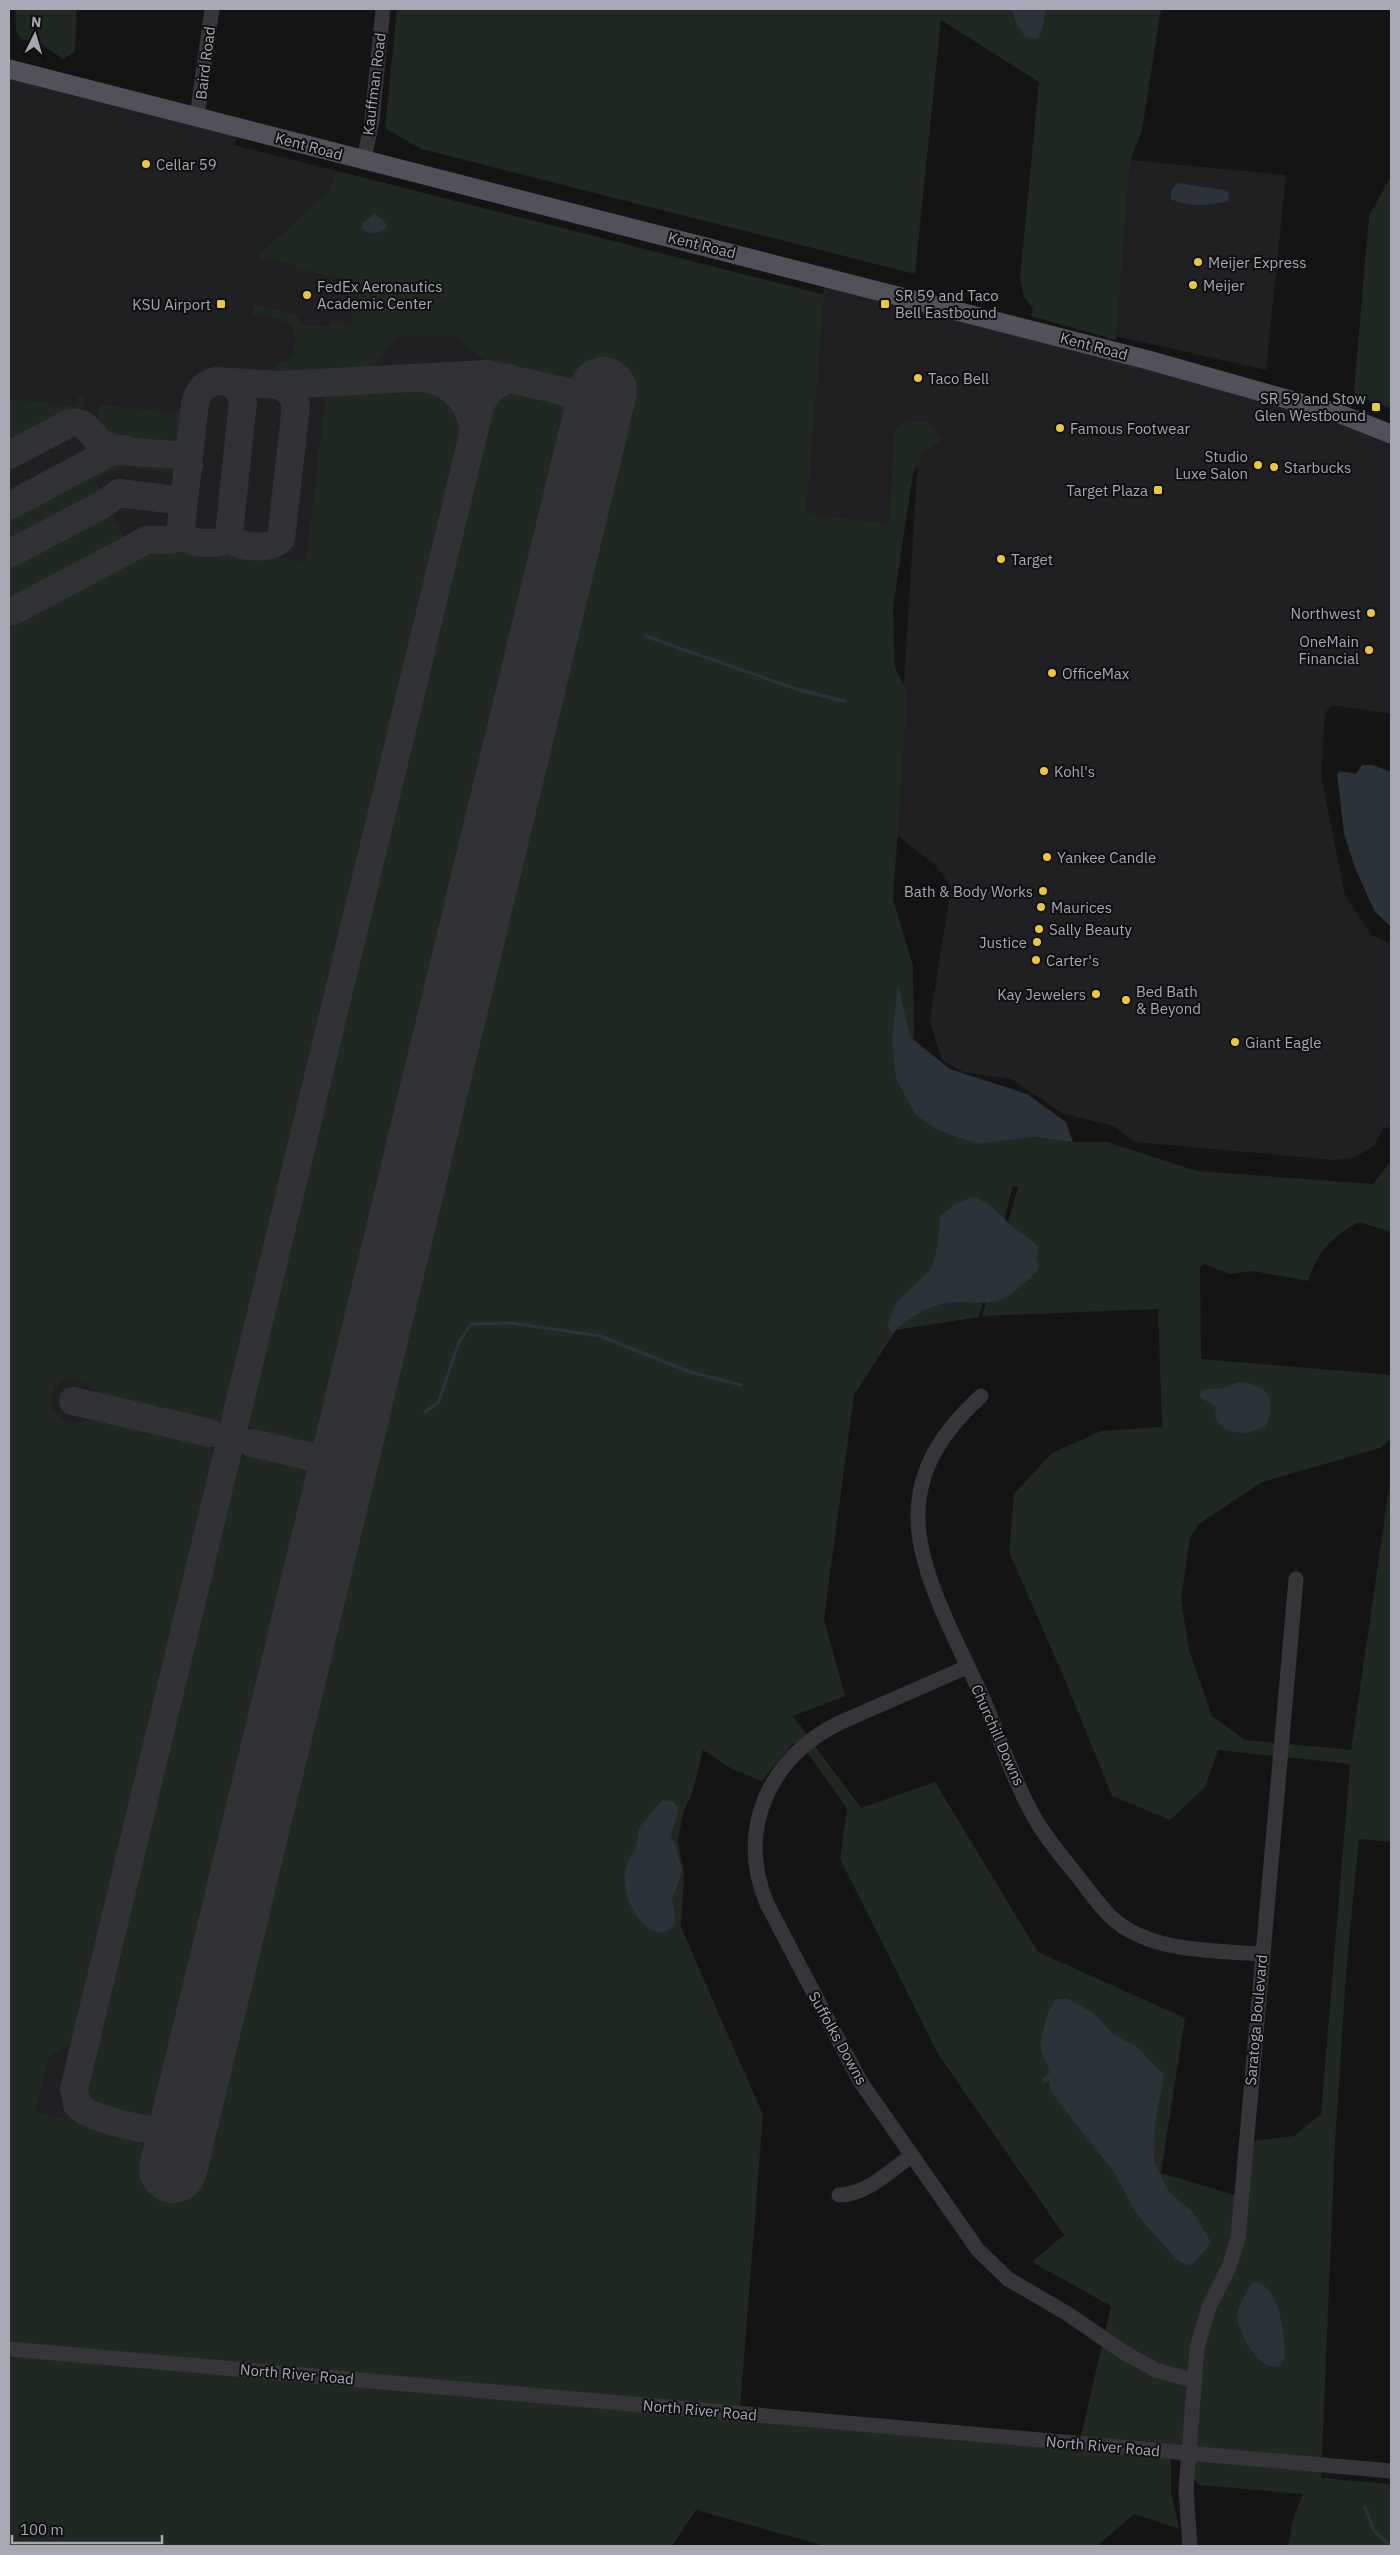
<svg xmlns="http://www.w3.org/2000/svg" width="1400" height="2555" viewBox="0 0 1400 2555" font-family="'IBM Plex Sans',sans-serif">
<rect width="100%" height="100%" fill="#141415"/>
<path fill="#202022" d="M9 69 239 127 234 145 823 294 824 279 1391 437V714L1332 705 1325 713 1321 775 1345 895 1371 935 1391 944V1127L1383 1128 1375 1145 1354 1158 1335 1160 1135 1142 1113 1126 1064 1114 1011 1079 963 1072 941 1059 930 1020 951 887 936 866 898 836 896 811 920 426 894 431 889 524 531 1989 511 2189 505 2289 9 2344Z
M1130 160 1286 175 1266 370 1116 336Z"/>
<path fill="#202822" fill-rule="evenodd" d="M15 9H77L75 52 63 59 40 43 21 39 16 30Z
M397 9H1161L1142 130 1130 161 1116 340 1031 316 1033 309 1024 297 1020 278 1039 82 941 20 915 274 421 149 385 128Z
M337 171 824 295 806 514 889 524 894 431 906 420 930 423 942 440 925 451 913 473 893 608 895 668 904 685 907 699 893 899 913 966 914 1036 896 1079 978 1144 1033 1137 1073 1142H1107L1197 1171 1373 1184 1391 1161V1232L1359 1222C1332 1237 1318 1251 1308 1281L1253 1271 1229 1274 1205 1264 1200 1266 1201 1359 1391 1375V1439L1380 1448 1262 1482 1199 1524 1190 1538 1181 1599 1189 1650 1212 1716 1245 1740 1351 1750 1391 1475V1842L1359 1839 1347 1961 1335 2143 1321 2478 1391 2484V2546H1288L1293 2519 1303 2494 1199 2485 1182 2462 1171 2458V2491L1179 2529 1134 2514 1097 2546H825L696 2510 672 2546H9V2355L1078 2449 1111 2306 1032 2262 1064 2235 938 2054 840 1859 847 1809 808 1753 793 1743 762 1781 732 1769 703 1750 692 1794 683 1813 678 1841 684 1874 681 1927 763 2115 740 2409 9 2344V613L12 618 145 548 254 554 306 562 326 393C343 390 360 391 377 390 404 388 438 381 455 408 463 420 464 431 461 445L229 1409 218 1420 202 1422 102 1399 88 1383 76 1379 65 1380 60 1383 55 1387 51 1399 52 1410 64 1422 76 1424 102 1418 194 1439 209 1446 216 1460 77 2039 48 2058 36 2112 164 2144 159 2165 187 2172 616 395 488 363 453 335 398 337 368 371 274 376 275 364 289 360C294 353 296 346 295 337 293 316 269 317 252 315L255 305 296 315 304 325 329 327 331 321 350 325 361 284 295 268 296 265 266 258 265 261 258 259 259 255 329 191ZM1013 1186 1018 1187 982 1316 1158 1309 1162 1427 1101 1431 1052 1453 1014 1494 1009 1552 1066 1682 1112 1796 1170 1820 1205 1787 1218 1750 1350 1764 1321 2114 1294 2136 1254 2141 1248 2199 1161 2173 1185 2018 1038 1952 935 1782 861 1808 793 1716 845 1696 824 1619 854 1395 896 1330 979 1317Z
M1391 176V408L1357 396 1354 392 1369 216Z
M509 388 570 404 577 413 578 428 335 1436C330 1442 324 1447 315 1448 305 1448 265 1439 257 1433 250 1428 248 1421 247 1413L489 408 496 394Z
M78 395 83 396 85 407 9 448V399L76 406Z
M104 405 184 414 181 443 175 446C147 443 88 449 99 406Z
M113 458H128L174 464 178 466 177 473 120 467 95 480 105 499 9 549V512Z
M109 508 128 545 9 608V559Z
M258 1454 312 1468 320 1479 321 1494 171 2114 169 2120 163 2124 96 2107 88 2098 85 2084 233 1472 239 1459Z"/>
<path fill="#2c323a" d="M1012 9H1045L1043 28 1038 39 1026 38 1016 23Z
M1177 183 1224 190 1228 192 1229 201C1212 206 1186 207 1171 199V191Z
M374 214 385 222 387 228 373 234 363 230 362 224Z
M1362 765H1373L1391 772V927L1375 912 1355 868 1344 833 1337 774 1340 771 1356 774Z
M898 984 910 1037 950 1069 1027 1094 1066 1122 1073 1142 1033 1137 978 1144 935 1129 915 1114 896 1079 892 1039Z
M973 1197C995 1204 1001 1218 1019 1232 1026 1237 1032 1240 1038 1247L1036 1259 1039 1266 1036 1272C1026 1281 1015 1293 1003 1299 989 1305 975 1302 961 1302 933 1301 912 1316 892 1333L887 1326 897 1302 931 1269 938 1245 940 1216 955 1204Z
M1239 1382C1267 1385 1278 1397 1266 1425 1251 1438 1210 1436 1216 1407L1200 1397V1393L1206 1389H1220Z
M662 1800 673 1801 678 1809 671 1837 676 1847 682 1871 672 1900 676 1922C671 1929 666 1935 657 1932 635 1925 620 1890 626 1868 631 1848 639 1855 638 1829Z
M1057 1999H1068L1093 2013 1113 2034 1137 2047 1164 2075 1155 2124 1154 2162 1169 2192 1192 2211 1211 2242C1210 2244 1194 2263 1191 2265L1184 2264 1176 2259 1136 2213 1114 2172 1057 2100 1050 2089V2081L1044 2083 1042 2078 1049 2074C1050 2065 1043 2060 1041 2051 1039 2040 1048 2006 1057 1999Z
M1256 2282C1281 2288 1285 2339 1285 2359L1278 2367C1258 2369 1242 2338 1238 2321 1235 2306 1246 2296 1252 2283Z"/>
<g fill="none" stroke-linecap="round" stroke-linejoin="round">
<path stroke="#2c323a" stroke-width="3" d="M645 636 796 689 844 701
M425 1412 438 1403 459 1342 471 1324 512 1323 600 1336 690 1372 741 1385
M1365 2507 1374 2531 1391 2546"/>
<path stroke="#313235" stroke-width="28" d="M424 378C453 383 473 404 473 434
M9 455 70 423C89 420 89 436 103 444 120 454 159 453 179 455L184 457 189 465
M9 506 108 453 125 449
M181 530 183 536C191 544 215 545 225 540L229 533 243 402 238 389 228 382
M229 533 230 539C240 548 272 550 281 539L296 405 290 392 279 385
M9 554 100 506 119 493 175 500 185 492
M13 611 147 540C158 538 171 544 180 535L195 404C198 391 203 385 216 381L279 385 487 374 563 391 575 396 586 411 590 444
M73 1401 210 1433
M252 1443 312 1457C331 1455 343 1448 351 1431
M312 1457C333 1468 336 1486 332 1508
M185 2120 177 2130C158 2135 91 2120 77 2105L74 2089 481 402 493 386 510 378"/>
<path stroke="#313235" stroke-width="68" d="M173 2169 603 391"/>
<path stroke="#35353a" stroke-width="15" d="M197 117 212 9
M364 160 372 120 383 9
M981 1396C945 1429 918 1466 918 1516 917 1573 962 1651 985 1703 1002 1744 1017 1790 1040 1827 1052 1845 1066 1862 1079 1878 1090 1892 1100 1907 1113 1919 1153 1953 1212 1950 1261 1954
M967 1667 839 1723C769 1758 736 1829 767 1904L860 2081 978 2250 1008 2279 1068 2314 1123 2352 1158 2371 1193 2380
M839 2195C866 2195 890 2171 911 2156
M9 2349 1391 2471
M1190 2546 1186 2490 1197 2348 1209 2307 1229 2267 1238 2239 1296 1579"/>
<path stroke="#515159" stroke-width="19" d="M9 69 1148 360 1340 414 1391 434"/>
</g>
<g fill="#eac736" stroke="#0f0f10" stroke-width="2">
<circle cx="146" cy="164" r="5"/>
<circle cx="1198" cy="262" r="5"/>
<circle cx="1193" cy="285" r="5"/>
<circle cx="307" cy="295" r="5"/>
<rect x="216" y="299" width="10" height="10" rx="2.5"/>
<rect x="880" y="299" width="10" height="10" rx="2.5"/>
<circle cx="918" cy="378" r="5"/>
<rect x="1371" y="402" width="10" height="10" rx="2.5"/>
<circle cx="1060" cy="428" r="5"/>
<circle cx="1258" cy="465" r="5"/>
<circle cx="1274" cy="467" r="5"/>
<rect x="1153" y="485" width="10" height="10" rx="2.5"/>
<circle cx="1001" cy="559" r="5"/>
<circle cx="1371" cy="613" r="5"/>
<circle cx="1369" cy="650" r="5"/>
<circle cx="1052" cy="673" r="5"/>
<circle cx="1044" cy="771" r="5"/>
<circle cx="1047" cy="857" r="5"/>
<circle cx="1043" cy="891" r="5"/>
<circle cx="1041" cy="907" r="5"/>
<circle cx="1039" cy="929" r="5"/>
<circle cx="1037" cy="942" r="5"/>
<circle cx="1036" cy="960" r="5"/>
<circle cx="1096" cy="994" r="5"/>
<circle cx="1126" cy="1000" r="5"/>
<circle cx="1235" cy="1042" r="5"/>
</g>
<g text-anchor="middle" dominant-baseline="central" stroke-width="4" stroke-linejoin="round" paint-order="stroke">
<g font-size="15" fill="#a6a8b5" stroke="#0f0f10">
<text transform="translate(205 63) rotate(-83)">Baird Road</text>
<text transform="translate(374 84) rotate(-83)">Kauffman Road</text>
<text transform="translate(309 146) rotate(15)">Kent Road</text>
<text transform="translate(702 245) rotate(14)">Kent Road</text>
<text transform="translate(1094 346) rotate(15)">Kent Road</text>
<text transform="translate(998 1735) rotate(66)">Churchill Downs</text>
<text transform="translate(1256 2020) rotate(-85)">Saratoga Boulevard</text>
<text transform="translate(838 2038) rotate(61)">Suffolks Downs</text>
<text transform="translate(297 2374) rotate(5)">North River Road</text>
<text transform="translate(700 2410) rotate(5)">North River Road</text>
<text transform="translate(1103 2446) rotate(5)">North River Road</text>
</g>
<g font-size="15" fill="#a6a8b5" stroke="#0f0f10" text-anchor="start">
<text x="156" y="164">Cellar 59</text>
<text x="1208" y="262">Meijer Express</text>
<text x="1203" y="285">Meijer</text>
<text x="317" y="286">FedEx Aeronautics<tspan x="317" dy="17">Academic Center</tspan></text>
<text x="895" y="295">SR 59 and Taco<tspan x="895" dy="17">Bell Eastbound</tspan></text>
<text x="211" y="304" text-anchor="end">KSU Airport</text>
<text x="928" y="378">Taco Bell</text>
<text x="1366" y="398" text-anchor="end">SR 59 and Stow<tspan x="1366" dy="17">Glen Westbound</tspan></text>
<text x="1070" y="428">Famous Footwear</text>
<text x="1248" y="456" text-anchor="end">Studio<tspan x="1248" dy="17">Luxe Salon</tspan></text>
<text x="1284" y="467">Starbucks</text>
<text x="1148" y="490" text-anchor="end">Target Plaza</text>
<text x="1011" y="559">Target</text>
<text x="1361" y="613" text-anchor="end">Northwest</text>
<text x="1359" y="641" text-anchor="end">OneMain<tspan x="1359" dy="17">Financial</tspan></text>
<text x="1062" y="673">OfficeMax</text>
<text x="1054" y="771">Kohl's</text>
<text x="1057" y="857">Yankee Candle</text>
<text x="1033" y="891" text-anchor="end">Bath &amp; Body Works</text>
<text x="1051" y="907">Maurices</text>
<text x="1049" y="929">Sally Beauty</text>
<text x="1027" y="942" text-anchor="end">Justice</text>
<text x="1046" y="960">Carter's</text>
<text x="1136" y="991">Bed Bath<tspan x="1136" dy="17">&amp; Beyond</tspan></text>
<text x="1086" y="994" text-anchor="end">Kay Jewelers</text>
<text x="1245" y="1042">Giant Eagle</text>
</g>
</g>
<rect width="1400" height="2555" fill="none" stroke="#a6a8b5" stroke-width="20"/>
<g transform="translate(35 35) rotate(5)" stroke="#0f0f10" stroke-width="4" paint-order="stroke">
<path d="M0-4L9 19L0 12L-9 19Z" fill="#a6a8b5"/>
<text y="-8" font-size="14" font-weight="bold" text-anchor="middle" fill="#a6a8b5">N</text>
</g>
<path d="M12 2535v8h150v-8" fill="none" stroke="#a6a8b5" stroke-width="2.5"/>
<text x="20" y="2535" font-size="15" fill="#a6a8b5" stroke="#0f0f10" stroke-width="4" paint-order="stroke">100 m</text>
</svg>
